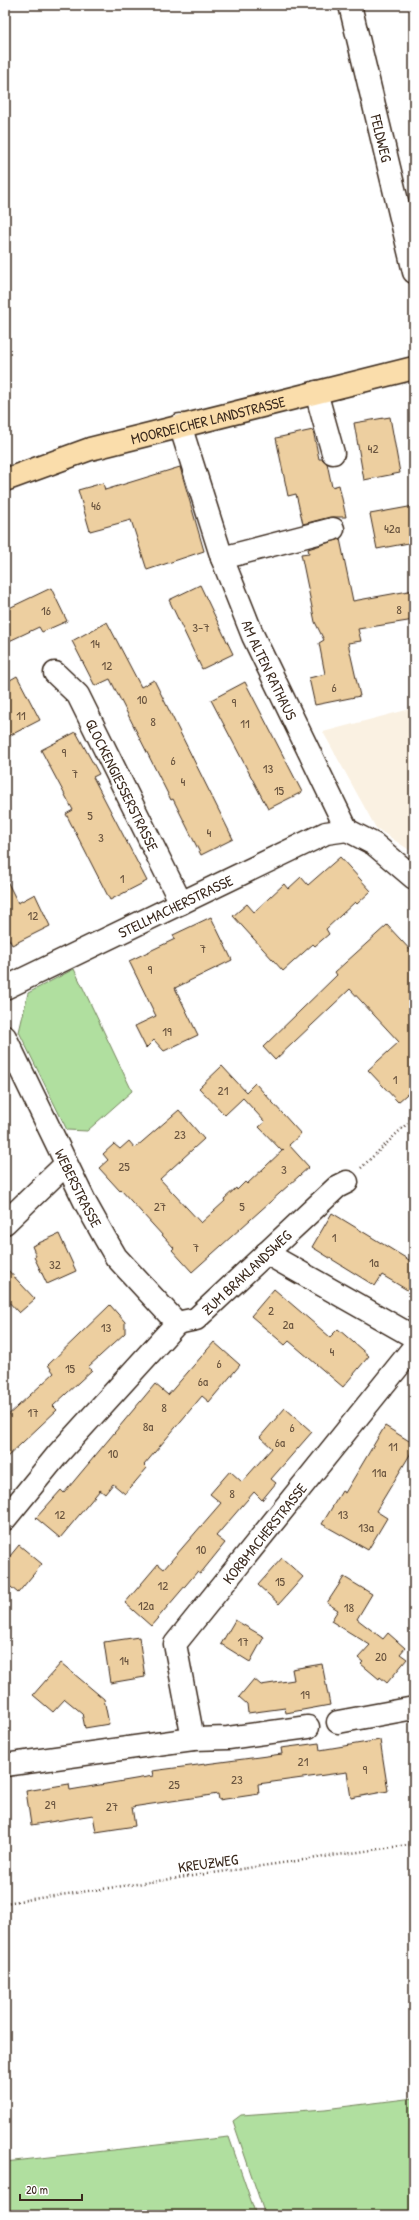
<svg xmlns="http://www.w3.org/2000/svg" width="419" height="2220" viewBox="0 0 419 2220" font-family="'Patrick Hand',sans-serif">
<rect width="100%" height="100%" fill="#fff"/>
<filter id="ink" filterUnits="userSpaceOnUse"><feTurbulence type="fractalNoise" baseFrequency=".025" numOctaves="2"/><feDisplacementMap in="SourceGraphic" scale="8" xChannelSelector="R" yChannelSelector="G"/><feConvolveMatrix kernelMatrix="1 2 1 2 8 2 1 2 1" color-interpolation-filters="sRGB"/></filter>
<g filter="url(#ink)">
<path fill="#faf1e2" d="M414 708V853L376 828 323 732Z"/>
<path fill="#b0df9f" stroke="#76845e" d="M74 969 132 1091 87 1131 67 1130 19 1032 28 993Z
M414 2098V2215H265L233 2121 241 2115 325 2109Z
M229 2137 256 2215H5V2162Z"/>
<path fill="#edcfa0" stroke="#3b2a1e" d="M390 417 400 473 364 480 354 423Z
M313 430 319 459H322L327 463 332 487 339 485 346 517H330L303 524 296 494 288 496 276 438Z
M180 467 204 551 147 570 131 520 90 531 78 490 103 483 105 490Z
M414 506V542L377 549 370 514Z
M340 539 353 601 414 590V620L358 629 361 641 348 643 360 696 315 705 309 678 325 674 319 643 324 640 315 622 301 554 309 553 308 549Z
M200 585 233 654 202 669 169 600Z
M51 588 67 621 42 632 39 627 5 643V610Z
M107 622 141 687 154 680 233 839 201 855 173 799 171 800 110 679 95 686 72 641Z
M17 676 40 720 5 738V683Z
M245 682 302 792 268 809 211 700Z
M76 732 99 774 93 777 147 881 110 900 66 814 73 810 41 750Z
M340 857 371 891 357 904 355 902 326 929 329 934 315 946 313 944 283 971 233 916 247 904 254 912 284 884 288 889 301 877 308 885Z
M5 877 18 903 35 894 50 926 12 945 5 931Z
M211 917 232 960 175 988 198 1035 164 1051 154 1040 146 1048 135 1026 156 1016 129 961 175 939 173 935Z
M387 925 414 954V1088L398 1102 368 1070 399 1042 350 989 275 1060 263 1047 337 975 335 972Z
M222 1066 246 1092 255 1083 301 1134 289 1145 309 1167 192 1272 172 1250 174 1248 121 1190 120 1191 99 1168 108 1160 103 1154 114 1144 120 1149 129 1141 135 1148 179 1110 204 1139 160 1179 201 1223 225 1201 224 1199 236 1188 237 1190 245 1182 247 1184 284 1149 282 1151 259 1127 265 1122 243 1098 225 1115 199 1088Z
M332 1213 414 1263V1294L382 1275 375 1286 312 1247Z
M59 1234 76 1271 47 1284 34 1257 36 1256 32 1246Z
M5 1267 35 1299 19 1313 5 1298Z
M274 1289 330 1337 338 1329 369 1356 343 1387 289 1341 285 1345 251 1316Z
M110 1305 125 1322V1333L88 1367 92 1370 53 1406 57 1410 5 1459V1418L54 1373 48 1365Z
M214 1342 240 1365 209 1402 202 1396 144 1465 147 1468 125 1494 113 1484 105 1494 100 1490 60 1538 36 1518 61 1490 64 1493 155 1384 168 1395Z
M285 1408 312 1432 271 1479 276 1483 262 1500 254 1492 216 1536 225 1543 200 1574 197 1572 151 1626 125 1603 158 1564 164 1569 221 1503 210 1494 230 1471 242 1482 272 1448 260 1437Z
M385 1426 414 1444V1448L376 1511 387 1518 368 1550 322 1524 342 1491 345 1493Z
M19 1545 42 1564 18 1593 5 1582V1562Z
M282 1558 303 1577 279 1604 258 1585Z
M344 1577 372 1594 357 1619 383 1639 388 1633 405 1648 400 1654 407 1659 387 1683 380 1677 379 1679 361 1664 363 1662 358 1658 370 1645 331 1621 338 1610 327 1603Z
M235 1620 264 1637 250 1662 221 1644Z
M139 1637 145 1677 110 1683 104 1642Z
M61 1663 104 1699 109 1724 85 1728 82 1713 65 1699 53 1712 33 1695Z
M322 1664 330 1705 286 1713 285 1708 248 1713 247 1704 239 1697 254 1679 261 1685 294 1680 292 1669Z
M380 1740 388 1791 351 1798 347 1772 258 1784 259 1794 219 1800 218 1794 132 1807 135 1826 96 1832 93 1815 31 1825 26 1791 69 1784 70 1790 153 1776 152 1771 282 1754 281 1748 319 1743 320 1750Z"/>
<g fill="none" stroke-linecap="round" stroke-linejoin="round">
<g stroke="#3b2a1e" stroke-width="25">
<g id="minor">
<path id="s1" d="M350 5 414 272"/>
<path d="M316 392 333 453"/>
<path id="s2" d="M180 425 222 558 253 636 347 830 374 844 414 878"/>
<path d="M222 558 333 529"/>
<path id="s3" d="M55 673 78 695 181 903"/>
<path id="s4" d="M5 988 326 833 347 830"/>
<path id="s5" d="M5 1037 86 1204 105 1238 116 1257 177 1323"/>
<path d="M5 1223 66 1164"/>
<path d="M266 1253 414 1337"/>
<path id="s6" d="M5 1519 58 1454 177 1323 196 1319 337 1187 347 1182"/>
<path d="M338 1722 414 1708"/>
<path id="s7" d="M193 1739 175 1644 414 1347"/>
<path d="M5 1765 193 1739 228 1738 308 1727"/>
</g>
</g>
<g stroke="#3b2a1e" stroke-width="25">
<g id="major">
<path id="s8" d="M5 480 90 449 414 368"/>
</g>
</g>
<path stroke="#3b2a1e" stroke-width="2.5" stroke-dasharray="1 3" stroke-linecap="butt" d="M361 1168 414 1117
M5 1903 414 1844"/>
<use href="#minor" stroke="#fff" stroke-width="22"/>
<use href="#major" stroke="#faddab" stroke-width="22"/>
</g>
</g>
<g text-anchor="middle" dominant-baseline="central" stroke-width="3" stroke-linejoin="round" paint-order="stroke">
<g font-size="13" fill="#68533e">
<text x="373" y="448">42</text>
<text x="96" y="505">46</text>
<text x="392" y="528">42a</text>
<text x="399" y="609">8</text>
<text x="46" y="610">16</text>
<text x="201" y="627">3-7</text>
<text x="95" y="643">14</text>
<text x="107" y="665">12</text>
<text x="334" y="687">6</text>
<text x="142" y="699">10</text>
<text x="234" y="702">9</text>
<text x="21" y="715">11</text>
<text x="153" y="721">8</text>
<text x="245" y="723">11</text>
<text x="64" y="752">9</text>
<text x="173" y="760">6</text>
<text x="268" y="768">13</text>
<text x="75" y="773">7</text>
<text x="183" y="781">4</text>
<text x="279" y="790">15</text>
<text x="90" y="815">5</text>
<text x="209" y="832">4</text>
<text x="101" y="837">3</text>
<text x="122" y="878">1</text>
<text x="33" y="915">12</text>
<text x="203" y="948">7</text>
<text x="150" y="969">9</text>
<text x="167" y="1031">19</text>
<text x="395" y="1079">1</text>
<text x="223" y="1090">21</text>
<text x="180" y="1134">23</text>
<text x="124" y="1166">25</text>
<text x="284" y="1169">3</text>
<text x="160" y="1206">27</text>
<text x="242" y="1206">5</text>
<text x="334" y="1237">1</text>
<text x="196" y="1247">7</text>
<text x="374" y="1262">1a</text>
<text x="55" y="1264">32</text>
<text x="271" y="1310">2</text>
<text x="288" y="1324">2a</text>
<text x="106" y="1327">13</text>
<text x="332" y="1351">4</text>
<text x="219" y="1363">6</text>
<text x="70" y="1368">15</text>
<text x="203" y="1381">6a</text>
<text x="164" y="1407">8</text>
<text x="33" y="1412">17</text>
<text x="148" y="1426">8a</text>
<text x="292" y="1427">6</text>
<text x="280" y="1442">6a</text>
<text x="393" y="1446">11</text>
<text x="113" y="1453">10</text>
<text x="379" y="1472">11a</text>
<text x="232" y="1493">8</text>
<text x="60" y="1514">12</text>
<text x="343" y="1514">13</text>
<text x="366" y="1527">13a</text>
<text x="201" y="1549">10</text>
<text x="280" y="1581">15</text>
<text x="163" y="1585">12</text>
<text x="146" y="1605">12a</text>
<text x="349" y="1607">18</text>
<text x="243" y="1641">17</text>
<text x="381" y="1656">20</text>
<text x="124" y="1660">14</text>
<text x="305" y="1694">19</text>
<text x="303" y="1761">21</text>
<text x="365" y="1769">9</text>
<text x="237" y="1779">23</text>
<text x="174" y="1784">25</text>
<text x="50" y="1804">29</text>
<text x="112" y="1806">27</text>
</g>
<g font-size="15" fill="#3b2a1e" stroke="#fff">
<text stroke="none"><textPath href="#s1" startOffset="137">FELDWEG</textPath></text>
<text stroke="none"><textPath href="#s8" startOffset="212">MOORDEICHER LANDSTRASSE</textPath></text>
<text stroke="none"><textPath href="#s2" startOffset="261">AM ALTEN RATHAUS</textPath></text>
<text stroke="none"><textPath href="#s3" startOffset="132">GLOCKENGIESSERSTRASSE</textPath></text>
<text stroke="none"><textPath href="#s4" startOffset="189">STELLMACHERSTRASSE</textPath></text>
<text stroke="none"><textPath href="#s5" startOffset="168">WEBERSTRASSE</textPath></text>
<text stroke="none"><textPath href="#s6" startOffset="349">ZUM BRAKLANDSWEG</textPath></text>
<text stroke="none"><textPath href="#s7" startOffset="239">KORBMACHERSTRASSE</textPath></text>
<text transform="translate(208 1863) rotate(-8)">KREUZWEG</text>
</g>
</g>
<rect width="419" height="2220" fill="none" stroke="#fff" stroke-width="20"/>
<rect x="10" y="10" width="399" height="2200" fill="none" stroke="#3b2a1e" stroke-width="1.5" filter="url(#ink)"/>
<path d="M20 2194v6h62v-6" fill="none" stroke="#3b2a1e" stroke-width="2"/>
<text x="26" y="2194" font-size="12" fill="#3b2a1e" stroke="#ffffff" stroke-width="3" paint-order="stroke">20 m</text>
</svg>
